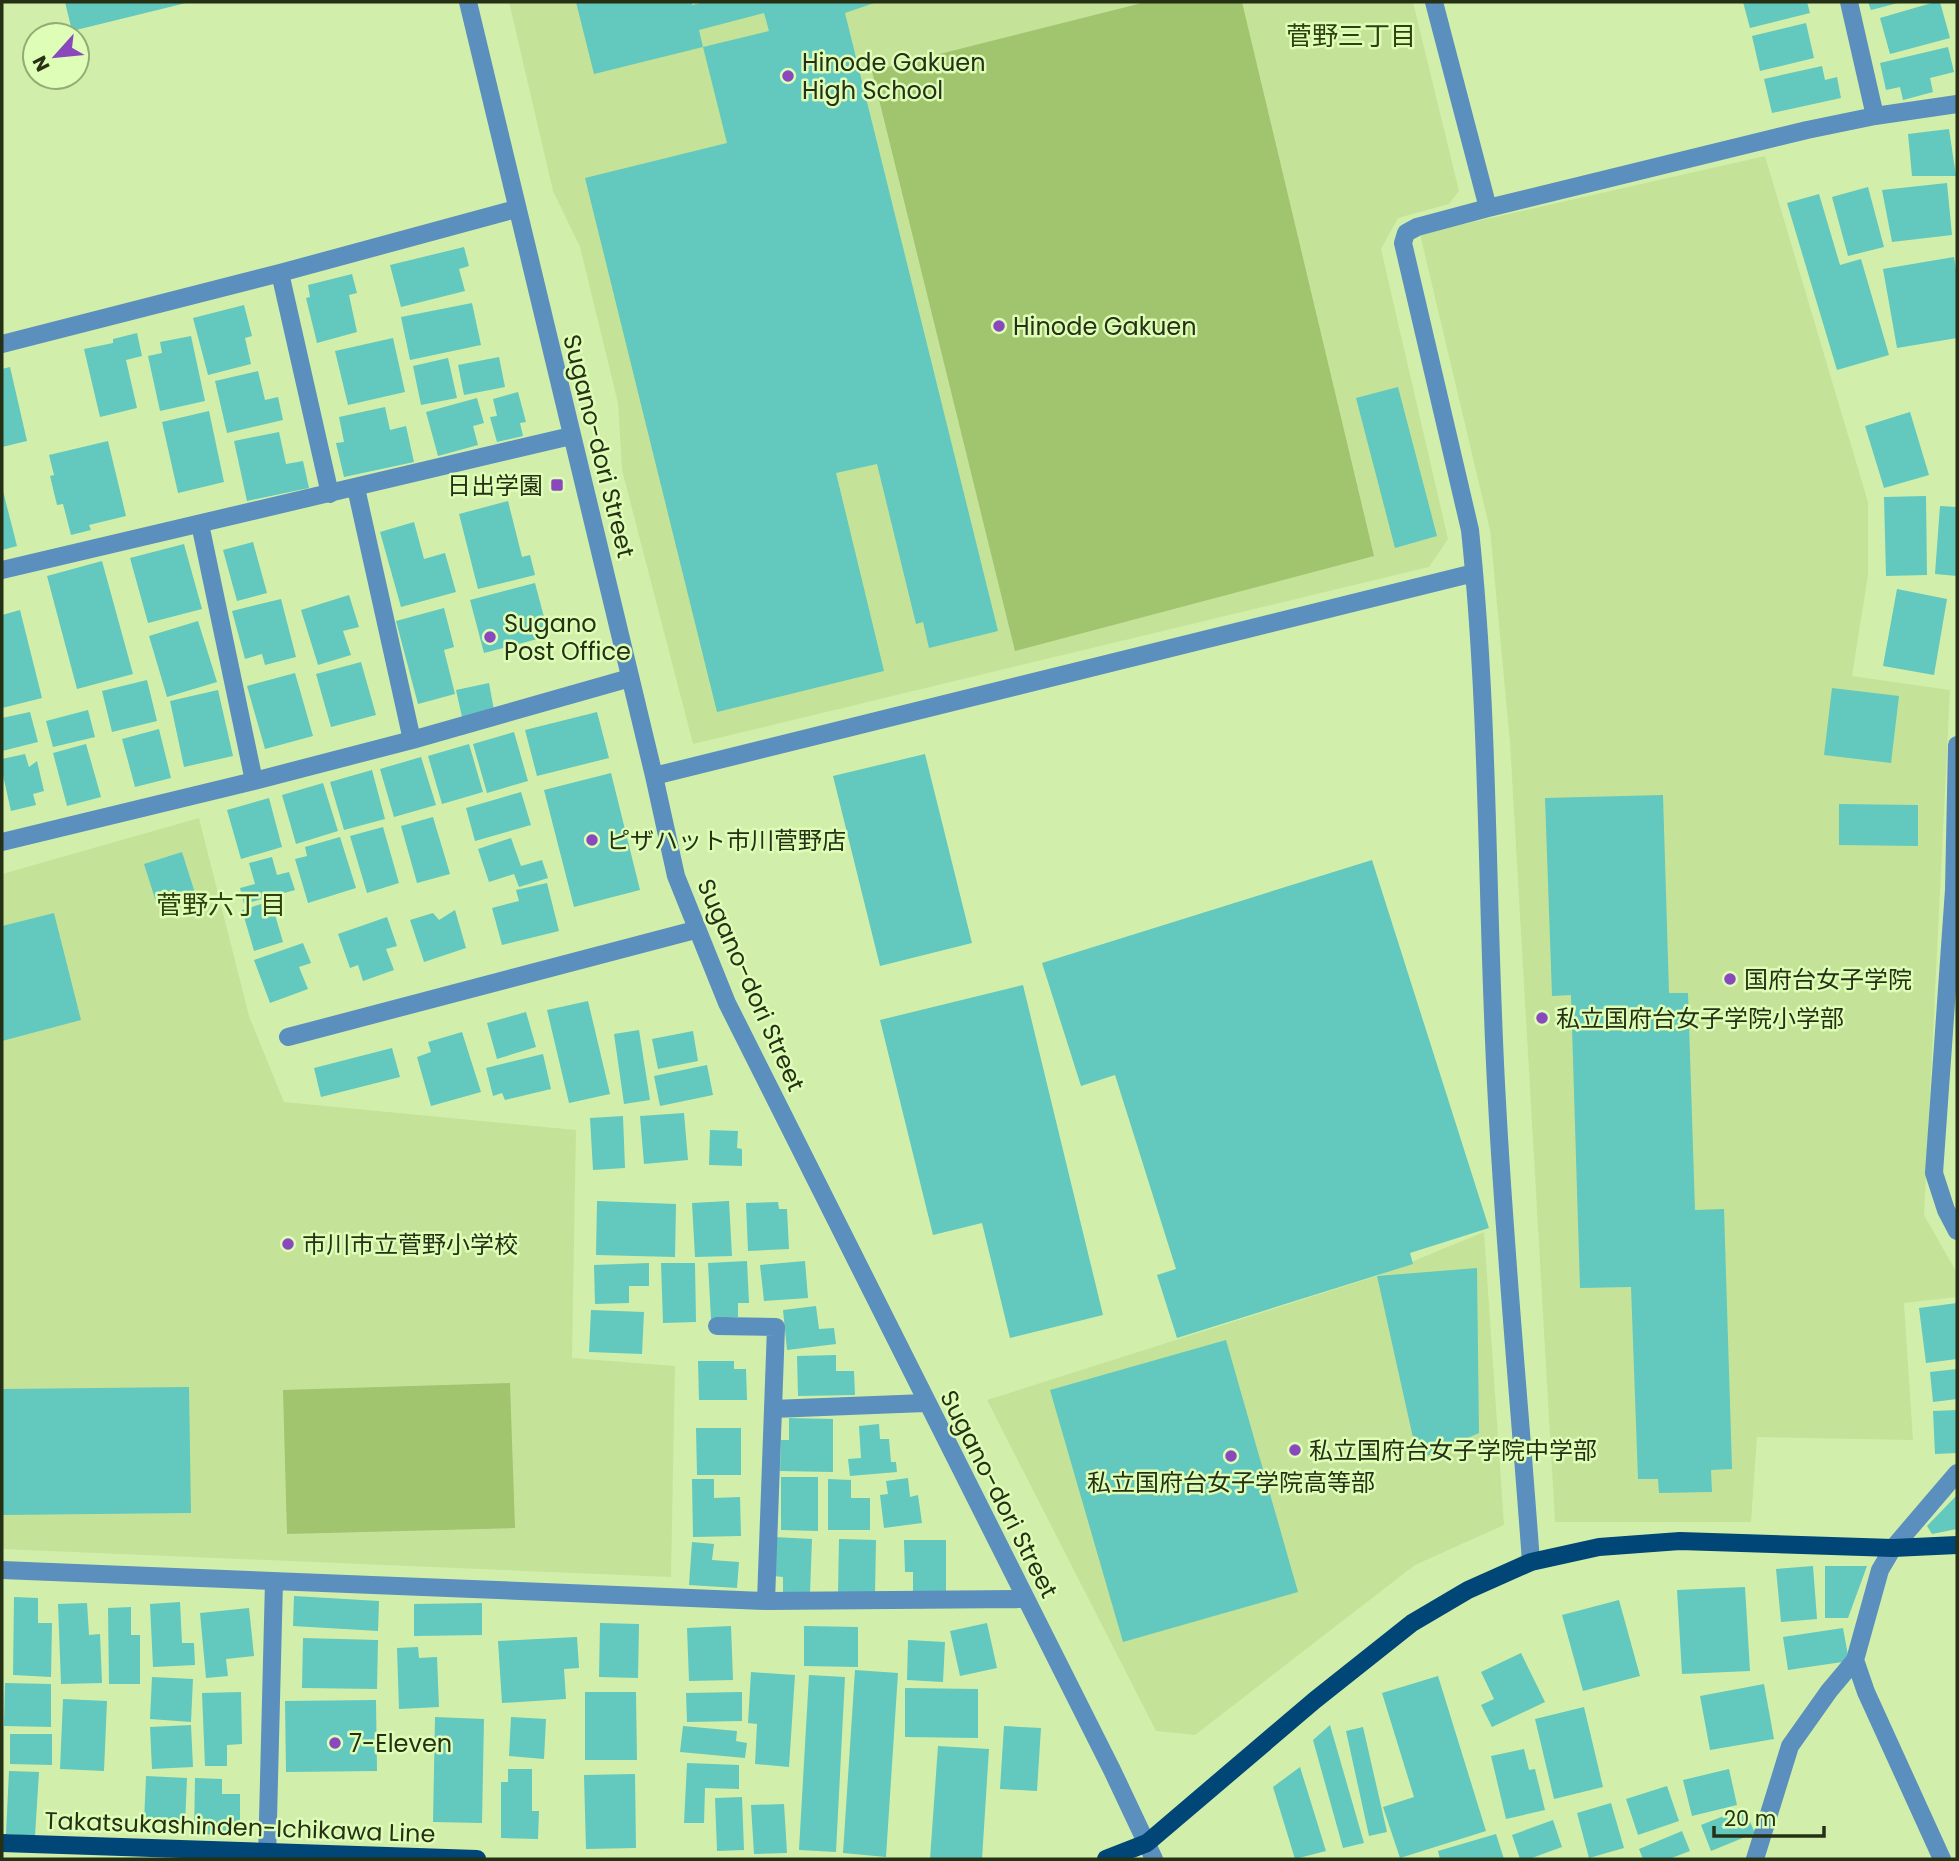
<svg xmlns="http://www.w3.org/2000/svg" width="1959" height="1861" viewBox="0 0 1959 1861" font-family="Poppins,'Noto Sans JP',sans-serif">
<rect width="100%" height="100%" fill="#d1efaa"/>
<path fill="#c4e398" d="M509 2H1413L1459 191 1449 204 1398 218 1381 249 1448 539 1429 567 693 744 622 470 618 403 580 247 553 191Z
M1765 156 1868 502V575L1852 676 1950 690 1924 1215 1957 1273V1297L1904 1303 1913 1440 1757 1437 1751 1522H1555L1510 742 1490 530 1420 234Z
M199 818 249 1016 284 1102 576 1130 572 1358 675 1366 671 1577 2 1549V874Z
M1484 1232 1504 1525 1415 1565 1195 1735 1156 1731 987 1400 1377 1276Z"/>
<path fill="#a1c46e" d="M1146 2H1242L1374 556 1015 651 872 71Z
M510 1383 515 1528 287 1534 283 1390Z"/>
<path fill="#63c8be" d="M65 2H186V3L72 31Z
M576 2H692V5L705 2H877L845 13 998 631 929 648 923 622 916 624 877 464 836 473 884 671 717 712 585 178 727 143 703 47 769 31 764 13 699 30 703 47 594 74Z
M1743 2H1807L1810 13 1750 28Z
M1868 2H1898V3L1871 10Z
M1935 2H1940L1950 38 1890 54 1880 18Z
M1806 23 1814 58 1760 71 1752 36Z
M1948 47 1954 72 1930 78 1933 92 1903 100 1900 87 1886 90 1880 63Z
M1822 66 1825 80 1837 77 1841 98 1772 113 1764 79Z
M1949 129 1956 176H1912L1908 134Z
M1947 183 1952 235 1892 242 1882 190Z
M1868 187 1884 247 1848 256 1832 197Z
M1819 194 1840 265 1861 259 1889 355 1837 370 1787 203Z
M464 247 469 266 459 269 465 291 401 307 390 265Z
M1954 257 1957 276V338L1897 348 1883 269Z
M352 274 357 293 349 295 357 332 317 343 306 298 310 297 308 285Z
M472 303 481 345 410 360 401 317Z
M244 305 252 336 245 338 251 364 208 375 193 318Z
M137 333 142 356 126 360 137 408 100 417 84 349 113 343V339Z
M191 336 205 401 160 411 148 356 162 353 160 342Z
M393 338 405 392 348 405 335 351Z
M499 357 505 387 464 395 458 365Z
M448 358 457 398 421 405 413 366Z
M10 367 27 441 2 447V369Z
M258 371 265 400 278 397 283 420 227 433 215 381Z
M1398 387 1437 536 1395 548 1356 398Z
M518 392 526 422 520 423 523 436 497 442 490 417 497 416 493 399Z
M477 398 484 423 473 426 478 445 438 456 426 412Z
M385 407 390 430 406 426 414 462 344 477 336 443 344 442 339 417Z
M209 411 224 482 178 493 162 422Z
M1910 412 1929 475 1884 488 1865 426Z
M279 432 286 464 303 461 309 488 247 501 234 441Z
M108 441 126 516 89 525 91 530 71 535 63 504 57 505 50 476 54 475 49 455Z
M3 491 17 546 2 550V492Z
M1926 496 1927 575 1886 576 1884 497Z
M508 501 522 557 530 555 535 575 478 589 459 514Z
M1940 506 1957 507V576L1935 574Z
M414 522 424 559 445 553 456 592 401 607 380 532Z
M253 542 267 593 237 601 223 550Z
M184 544 202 609 148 623 130 558Z
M102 561 133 674 77 689 47 576Z
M535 583 549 636 484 653 470 600Z
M1897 589 1947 599 1934 675 1883 666Z
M349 595 359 627 343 631 351 655 318 665 301 610Z
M281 599 296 657 265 665 262 654 245 659 232 611Z
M444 608 454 647 444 650 455 694 418 704 396 621Z
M20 610 42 698 2 708V615Z
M198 621 217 682 167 697 149 636Z
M361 662 376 715 331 727 316 674Z
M295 673 313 736 265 749 247 686Z
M147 680 157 721 112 732 102 691Z
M489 683 494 710 462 717 456 690Z
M1832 688 1899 696 1891 763 1824 755Z
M218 690 233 756 184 767 170 701Z
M88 710 95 737 53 747 46 721Z
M30 712 38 742 2 751V718Z
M597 712 609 758 537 776 525 730Z
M159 729 171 778 135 787 122 739Z
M514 732 528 781 487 793 473 744Z
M86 744 101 797 67 806 53 753Z
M469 744 483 792 442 804 428 756Z
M25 754 29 767 37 761 44 791 33 794 36 805 11 811 2 771V759Z
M925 754 972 943 880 966 833 776Z
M421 757 436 805 394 817 380 769Z
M372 770 385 819 344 830 330 782Z
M611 773 640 890 574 907 544 790Z
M323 783 338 831 296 844 282 795Z
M521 792 531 825 475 841 466 808Z
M1663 795 1669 993H1688L1695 1210 1724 1209 1732 1469 1711 1470 1712 1492 1659 1493 1658 1479H1638L1631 1287 1580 1288 1571 995 1552 996 1545 798Z
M269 798 282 847 241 859 227 810Z
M1839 804 1918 805V846L1839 845Z
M433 817 450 874 417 883 401 826Z
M383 827 399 883 367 893 350 836Z
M340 837 356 888 308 903 295 859 307 856 305 847Z
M511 838 521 866 542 860 548 878 519 887 514 874 489 882 478 849Z
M182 852 195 893 157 905 144 864Z
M272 857 277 875 289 872 295 890 244 904 240 888 255 884 249 863Z
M1372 860 1489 1228 1410 1253 1413 1264 1177 1338 1157 1275 1176 1269 1115 1075 1081 1086 1042 963Z
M547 883 559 931 502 945 492 908 519 901 516 890Z
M271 901 283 942 254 951 242 910Z
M455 910 466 948 424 962 410 920 433 913 439 920Z
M54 913 81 1020 2 1041V926Z
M387 917 397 946 386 949 394 970 363 981 358 965 350 968 338 934Z
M303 943 311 963 299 967 308 989 270 1003 254 960Z
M1023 985 1103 1315 1010 1338 982 1223 933 1235 880 1020Z
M588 1001 610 1094 569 1103 547 1010Z
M526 1012 536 1047 497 1059 487 1023Z
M639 1030 650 1100 624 1104 614 1034Z
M693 1031 698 1061 658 1069 652 1039Z
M462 1032 481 1092 431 1106 417 1057 431 1052 428 1042Z
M392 1048 400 1077 321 1097 314 1068Z
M543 1054 551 1089 505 1100 502 1093 493 1096 486 1068Z
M707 1065 713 1095 660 1106 654 1076Z
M684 1113 688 1160 644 1164 640 1116Z
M623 1116 625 1168 593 1170 590 1118Z
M710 1130 738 1131 737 1148 742 1149V1166L709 1165Z
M597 1201 676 1204 675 1257 596 1255Z
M729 1201 732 1256 695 1257 692 1203Z
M778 1202 779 1209H787L789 1249 748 1251 746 1203Z
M747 1261 749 1303H738V1317L711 1319 708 1263Z
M805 1261 808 1298 764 1301 760 1265Z
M649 1263V1286H629V1303L595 1304 594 1265Z
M661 1263H695L696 1322 663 1323Z
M1477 1268 1479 1433 1418 1460 1377 1276Z
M1957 1303V1359L1926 1363 1919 1308Z
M816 1306 819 1329 834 1328 836 1344 787 1350 783 1310Z
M591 1310 644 1312 642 1354 589 1352Z
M1226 1340 1298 1592 1123 1642 1050 1390Z
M836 1355V1371H854L855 1395 798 1396 797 1356Z
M698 1361H734V1369H746L747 1400H699Z
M1957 1369V1399L1933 1402 1930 1372Z
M189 1387 191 1513 2 1515V1389Z
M1957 1410V1453L1935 1454 1933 1411Z
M789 1418 833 1419V1472L780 1471 781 1440H789Z
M879 1424 880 1439H889L891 1462H896L897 1472 850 1476 848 1459 861 1458 859 1426Z
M696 1428H741V1475H697Z
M781 1477H818V1531L781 1530Z
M908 1478 910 1497 918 1495 922 1523 884 1528 880 1495 888 1494 886 1481Z
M692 1479H714V1498L740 1497 741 1536 693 1537Z
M828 1479 851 1480V1498H870V1530H828Z
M1957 1495V1529L1932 1534 1927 1526Z
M774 1537 812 1539 810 1593 783 1592V1577L773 1576Z
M839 1539 876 1540 875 1595 838 1593Z
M904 1540H946V1598H913V1572H905Z
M692 1542 714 1544 712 1560 739 1562 737 1588 689 1585Z
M1813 1566 1817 1619 1781 1622 1776 1569Z
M1825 1566H1867L1848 1618H1825Z
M1745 1587 1750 1671 1682 1674 1677 1590Z
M294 1596 379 1601 378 1631 293 1626Z
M14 1597 38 1598V1623H52L51 1677 13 1675Z
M1619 1600 1640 1676 1583 1691 1562 1615Z
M180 1602 182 1643H194L195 1665 153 1667 150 1604Z
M87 1603 89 1635 100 1634 102 1683 61 1684 58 1604Z
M482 1603V1635L414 1636V1604Z
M131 1607V1635H140V1684H109L108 1608Z
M249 1608 254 1656 226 1659 228 1676 206 1678 200 1613Z
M600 1623 639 1624 638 1678 599 1677Z
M987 1623 997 1668 960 1676 950 1631Z
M731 1626 733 1680 689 1681 687 1628Z
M804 1626 858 1627V1667L804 1666Z
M1843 1628 1849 1661 1788 1670 1783 1637Z
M577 1637 579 1668 564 1669 566 1699 502 1703 498 1641Z
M303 1638 378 1640 377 1689 302 1688Z
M908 1640 945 1642 943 1682 907 1680Z
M418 1647 419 1658 437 1657 439 1707 399 1709 397 1648Z
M1521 1653 1545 1702 1492 1727 1481 1705 1494 1699 1481 1672Z
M855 1670 898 1673 886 1857 843 1853Z
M751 1672 795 1675 789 1767 755 1764 757 1724 748 1723Z
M809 1675 845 1677 836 1852 799 1850Z
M1438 1676 1486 1831 1400 1858 1383 1807 1414 1797 1382 1693Z
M152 1677 193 1679 191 1722 150 1719Z
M5 1683 51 1684V1727L4 1726Z
M1764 1684 1774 1739 1710 1750 1700 1696Z
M905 1688 978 1689V1738L905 1737Z
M241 1692 242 1744 227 1745V1766H205L202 1693Z
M585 1692H636L637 1760H585Z
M742 1692V1721L687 1722 686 1693Z
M63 1699 107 1701 104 1771 60 1769Z
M376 1700 377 1771 286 1772 285 1701Z
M1584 1707 1603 1787 1554 1799 1535 1719Z
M435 1717 484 1719 482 1823 433 1822Z
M511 1717 546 1719 544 1759 509 1756Z
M191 1725 193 1767 152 1769 150 1727Z
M1330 1725 1364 1843 1343 1848 1313 1740Z
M683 1726 737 1731 736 1741 747 1743 745 1758 680 1752Z
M1004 1726 1041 1728 1037 1791 1000 1789Z
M1363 1727 1387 1832 1369 1836 1346 1731Z
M10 1734H52V1765L10 1764Z
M938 1746 989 1749 982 1859H930Z
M1524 1749 1529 1770 1535 1769 1545 1810 1506 1819 1491 1756Z
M687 1763 739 1765V1789L705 1788 704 1823H684Z
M1300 1767 1326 1851 1295 1859 1273 1787Z
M508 1769H532V1811H539L538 1839 501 1838V1782H508Z
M1729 1769 1737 1805 1692 1816 1683 1780Z
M9 1771 39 1772 35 1836 6 1834Z
M635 1774 636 1848 586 1849 584 1775Z
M146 1776 187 1778 185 1825 144 1822Z
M195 1778 222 1779V1794H240V1835L194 1834Z
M1667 1786 1679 1821 1638 1835 1626 1799Z
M742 1797 744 1850 717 1851 715 1798Z
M1611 1803 1624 1848 1589 1858 1577 1813Z
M784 1804 787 1853 754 1854 751 1805Z
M1744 1808 1755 1833 1711 1851 1701 1825Z
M1553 1820 1562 1847 1529 1859H1520L1512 1835Z
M1682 1831 1690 1851 1669 1859H1643L1639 1849Z
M1496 1834 1504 1859H1440L1438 1851Z"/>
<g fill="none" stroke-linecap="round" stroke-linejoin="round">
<path stroke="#5b8fbe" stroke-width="18" d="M468 2 654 776 676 876 727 1003 1112 1770 1154 1859
M1434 2 1488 208
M1849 2 1875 116
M280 273 330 494
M2 344 280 273 516 209
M356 488 412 740
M200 524 254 781
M2 570 571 436
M1957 745 1954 890 1934 1173 1946 1210 1957 1231
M654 776 1474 573
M2 842 254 781 412 740 630 678
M288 1037 695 930
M717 1326 776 1327 773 1409
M1531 1562C1520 1409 1505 1255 1497 1102 1486 912 1490 720 1470 530L1403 243 1406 233 1417 227 1488 208 1807 130 1875 116 1957 104
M2 1570 766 1601 1024 1599
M766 1601 773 1409 925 1403
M1855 1660 1866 1692 1942 1859
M267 1859 274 1581
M1755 1859 1790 1746 1829 1691 1855 1660 1880 1570 1893 1548 1957 1473"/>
<path stroke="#004677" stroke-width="18" d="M2 1843 477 1859
M1106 1859 1147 1843 1315 1700 1412 1623 1468 1590 1531 1562 1599 1547 1680 1541 1893 1548 1957 1545"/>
</g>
<g fill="#8a48bd" stroke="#defdb7" stroke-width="2.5">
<circle cx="788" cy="76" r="7"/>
<circle cx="999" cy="326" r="7"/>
<rect x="550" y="478" width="14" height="14" rx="3.5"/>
<circle cx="490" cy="637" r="7"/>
<circle cx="592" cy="840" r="7"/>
<circle cx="1730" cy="979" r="7"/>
<circle cx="1542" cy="1018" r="7"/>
<circle cx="288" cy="1244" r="7"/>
<circle cx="1295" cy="1450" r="7"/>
<circle cx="1231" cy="1456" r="7"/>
<circle cx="335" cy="1743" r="7"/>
</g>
<g text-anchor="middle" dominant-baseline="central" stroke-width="5" stroke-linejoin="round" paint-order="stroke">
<g font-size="24" fill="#253015" stroke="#defdb7" text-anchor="start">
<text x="802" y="62">Hinode Gakuen<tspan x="802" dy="28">High School</tspan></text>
<text x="1013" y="326">Hinode Gakuen</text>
<text x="543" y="485" text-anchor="end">日出学園</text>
<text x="504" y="623">Sugano<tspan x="504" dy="28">Post Office</tspan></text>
<text x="606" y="840">ピザハット市川菅野店</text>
<text x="1744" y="979">国府台女子学院</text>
<text x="1556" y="1018">私立国府台女子学院小学部</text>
<text x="302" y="1244">市川市立菅野小学校</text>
<text x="1309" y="1450">私立国府台女子学院中学部</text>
<text x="1231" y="1482" text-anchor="middle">私立国府台女子学院高等部</text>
<text x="349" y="1743">7-Eleven</text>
</g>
<g font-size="24" fill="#253015" stroke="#defdb7">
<text transform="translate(599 446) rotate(76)">Sugano-dori Street</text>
<text transform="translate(751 985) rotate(66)">Sugano-dori Street</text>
<text transform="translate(999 1494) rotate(63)">Sugano-dori Street</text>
<text transform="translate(240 1827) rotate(2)">Takatsukashinden-Ichikawa Line</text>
</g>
<g font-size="26" fill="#2f410f" stroke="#defdb7">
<text x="1351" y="36">菅野三丁目</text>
<text x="221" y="905">菅野六丁目</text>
</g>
</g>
<rect width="1959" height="1861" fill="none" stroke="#253015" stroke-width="7"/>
<g transform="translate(56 56) rotate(243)"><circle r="33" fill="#defdb7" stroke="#94ab76" stroke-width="2"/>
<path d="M0-5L12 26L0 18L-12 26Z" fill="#8a48bd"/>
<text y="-10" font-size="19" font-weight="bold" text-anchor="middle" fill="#253015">N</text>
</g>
<path d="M1714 1826v10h110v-10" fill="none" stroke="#253015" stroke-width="3.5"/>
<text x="1724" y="1826" font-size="21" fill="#253015" stroke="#defdb7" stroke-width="5" paint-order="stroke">20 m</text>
</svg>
